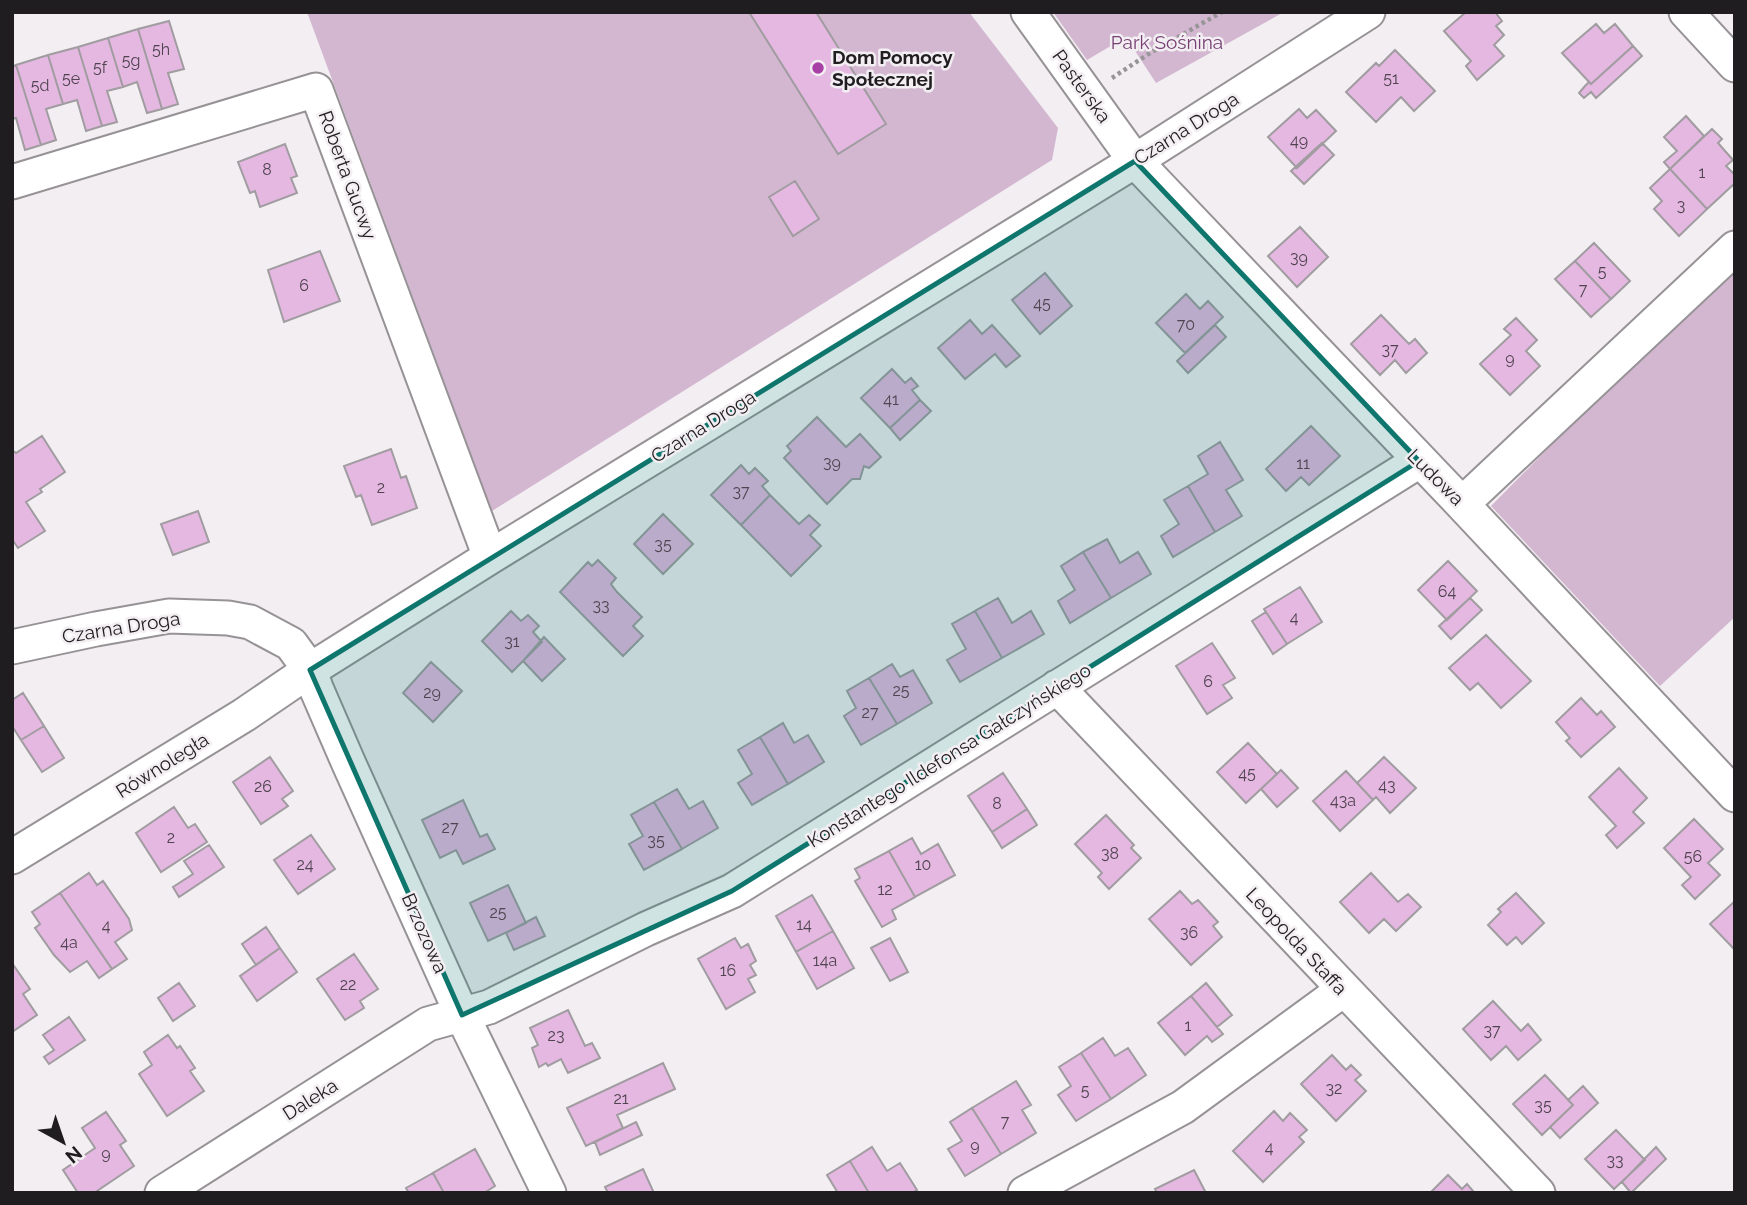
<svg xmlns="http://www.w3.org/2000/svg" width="1747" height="1205" viewBox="0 0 1747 1205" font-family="Raleway,sans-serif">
<rect width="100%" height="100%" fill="#f2eef2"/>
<path fill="#d3b7d1" d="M307 12H969L1058 128 1052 160 492 511Z
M1053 12H1284L1156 83 1126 37 1087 60Z
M1735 269V617L1660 686 1491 506 1580 416Z"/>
<path fill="#e5b8e2" stroke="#a09ca0" stroke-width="2" d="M749 12H816L886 124 838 154Z
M1466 12H1495L1502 21 1496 26 1504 35 1494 45 1504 56 1477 80 1466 66 1471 61 1444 31Z
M169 21 184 69 168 73 178 104 162 109 138 29Z
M1596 24 1604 33 1615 24 1633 46 1591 84 1562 53Z
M138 29 162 109 147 113 137 82 123 87 108 38Z
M108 38 123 87 107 91 117 122 102 126 78 47Z
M1633 46 1642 56 1596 98 1591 92 1584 98 1579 93 1585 86 1589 82 1591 84Z
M78 47 102 126 86 131 77 100 63 104 48 55Z
M1395 50 1435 91 1414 111 1401 97 1376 122 1346 92 1376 63 1379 66Z
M48 55 63 104 46 109 56 140 41 145 16 65Z
M16 65 41 145 25 150 16 118 12 119V67Z
M1299 109 1307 118 1316 110 1336 131 1297 168 1268 137Z
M1686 116 1704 136 1670 169 1664 162 1677 151 1664 137Z
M1712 129 1722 139 1718 143 1733 160 1726 166 1735 175V183L1707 209 1670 169Z
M1322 143 1334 155 1304 184 1291 171Z
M285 144 297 176 291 178 297 193 260 207 255 191 250 193 238 162Z
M1670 169 1707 209 1679 236 1654 209 1662 201 1650 188Z
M795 181 819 219 793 236 769 197Z
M1300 227 1328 257 1297 287 1268 256Z
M1594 243 1630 281 1611 299 1575 261Z
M320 251 340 301 284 322 268 270Z
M1575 261 1611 299 1591 317 1555 279Z
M1045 273 1072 306 1040 334 1012 300Z
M1186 294 1200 309 1208 301 1223 317 1185 353 1156 323Z
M1381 315 1409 344 1415 339 1427 353 1406 373 1395 360 1380 375 1351 344Z
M1516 318 1537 340 1526 351 1540 366 1510 395 1480 364 1511 335 1504 329Z
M970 320 982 334 992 325 1020 356 1006 367 995 354 965 379 938 348Z
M1215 325 1226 337 1188 373 1177 361Z
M892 369 905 383 911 378 918 386 912 390 920 400 890 428 861 398Z
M920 400 931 411 900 440 890 428Z
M817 417 846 447 860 434 881 457 869 468 864 466 860 479H852L827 504 784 458 791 451 787 446Z
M1311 426 1340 456 1309 485 1301 477 1286 491 1266 469Z
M42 436 65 472 40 489 42 492 26 502 45 531 18 548 12 539V450L16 453Z
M1220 442 1243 480 1226 490 1242 516 1215 532 1188 486 1208 474 1198 456Z
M391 449 401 478 406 476 417 508 372 525 361 495 356 497 344 466Z
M741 465 749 474 755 468 768 481 762 486 770 495 741 525 711 495Z
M1188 486 1215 532 1173 557 1161 536 1179 524 1164 500Z
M770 495 799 524 809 515 820 525 810 535 821 546 791 576 741 525Z
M198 511 209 542 173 555 161 524Z
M663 514 693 544 663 574 634 544Z
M1107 539 1120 563 1138 552 1151 574 1111 598 1083 552Z
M1083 552 1111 598 1070 623 1058 601 1075 590 1061 566Z
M598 560 616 578 611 584 617 592 642 617 633 626 643 636 623 656 560 592 588 562 592 566Z
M1448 561 1477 591 1447 620 1418 590Z
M1300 587 1322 622 1287 644 1264 609Z
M998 598 1012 623 1031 611 1044 634 1002 658 975 611Z
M1470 598 1482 610 1451 639 1439 626Z
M511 611 521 621 528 615 539 626 533 632 542 642 512 672 482 641Z
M975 611 1002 658 960 682 947 660 966 649 952 624Z
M1266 612 1287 644 1273 654 1252 621Z
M1486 635 1531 681 1501 708 1478 683 1470 690 1449 668Z
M544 637 565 659 542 681 523 661Z
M1212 643 1235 678 1223 685 1232 698 1207 714 1176 666Z
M431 662 462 691 433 722 403 693Z
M892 664 900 677 913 670 932 703 897 724 869 678Z
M869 678 897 724 861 745 844 716 856 708 847 691Z
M23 693 44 726 21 740 12 726V700Z
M1581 698 1597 715 1601 711 1615 727 1581 757 1566 741 1570 738 1556 722Z
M783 723 794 743 808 735 824 762 788 784 760 737Z
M44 726 64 758 42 772 21 740Z
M760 737 788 784 752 805 738 783 752 774 738 750Z
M1248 743 1277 774 1246 803 1217 772Z
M270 757 293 791 282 799 288 806 261 824 233 782Z
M1384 757 1416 788 1390 813 1376 797 1373 800 1357 783Z
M1619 768 1647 798 1633 812 1644 823 1617 848 1606 835 1616 826 1589 797Z
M1281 770 1298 788 1277 807 1261 789Z
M1346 771 1373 800 1340 831 1313 801Z
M1003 773 1027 809 992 832 968 796Z
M677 789 689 809 703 801 718 828 682 849 654 802Z
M463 800 480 837 487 834 495 849 463 864 456 850 440 858 422 820Z
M654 802 682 849 644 870 629 844 643 836 631 815Z
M174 807 188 828 195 824 207 842 161 872 136 833Z
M1027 809 1037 825 1002 848 992 832Z
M1106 815 1134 845 1131 848 1141 858 1109 889 1098 877 1102 873 1075 844Z
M1694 819 1723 849 1708 863 1720 875 1695 899 1682 885 1691 877 1664 848Z
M311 835 335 869 298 894 274 860Z
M912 838 921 854 938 844 955 875 915 897 889 851Z
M209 845 224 867 179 897 173 887 193 874 184 861Z
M889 851 915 897 892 910 896 919 882 927 855 881 860 878 855 869Z
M89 873 97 885 103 881 129 919 132 930 115 942 127 959 112 969 60 893Z
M1371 873 1398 902 1408 894 1421 907 1396 931 1384 919 1369 933 1340 902Z
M508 885 526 923 488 941 470 903Z
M1180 891 1192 904 1198 900 1218 922 1213 926 1222 937 1191 965 1149 919Z
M60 893 112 969 99 978 87 961 70 972 54 955 35 928 40 924 32 912Z
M1516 893 1544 923 1522 944 1516 937 1507 945 1488 925 1501 912 1498 909Z
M812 895 833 931 796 952 776 916Z
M1735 901V950L1710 924Z
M536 917 545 936 514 950 506 933Z
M266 927 280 948 256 965 242 944Z
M833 931 854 968 817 989 796 952Z
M735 938 741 948 748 944 756 961 750 965 756 975 748 979 755 992 726 1009 698 959Z
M890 938 908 972 890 981 871 948Z
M280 948 297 972 257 1001 240 976Z
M354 954 378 989 360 1001 364 1008 345 1020 317 979Z
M12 963 30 989 23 994 37 1015 12 1032Z
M179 983 195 1006 173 1021 158 998Z
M1206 983 1232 1015 1217 1027 1191 996Z
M1191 996 1223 1034 1212 1042 1207 1036 1185 1055 1158 1023Z
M1493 1001 1521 1031 1528 1024 1541 1040 1518 1060 1506 1046 1491 1060 1463 1029Z
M568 1010 585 1046 592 1043 600 1058 568 1073 561 1059 548 1066 546 1063 539 1067 532 1048 538 1045 530 1028Z
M69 1017 85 1040 49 1064 44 1057 54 1050 43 1035Z
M168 1035 177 1048 180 1046 195 1068 190 1071 204 1091 167 1116 139 1074 152 1065 144 1052Z
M1103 1038 1115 1056 1128 1048 1146 1075 1111 1099 1081 1053Z
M1081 1053 1111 1099 1076 1121 1058 1095 1071 1086 1059 1067Z
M1332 1055 1346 1070 1351 1065 1361 1075 1355 1080 1366 1091 1336 1121 1301 1084Z
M663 1063 675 1089 617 1115 623 1128 586 1146 567 1108Z
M1545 1075 1573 1105 1542 1135 1513 1104Z
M1016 1081 1031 1105 1022 1110 1036 1133 1001 1154 972 1108Z
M1583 1086 1598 1103 1560 1138 1550 1127 1573 1105 1568 1100Z
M972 1108 1001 1154 965 1176 948 1149 962 1141 950 1122Z
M1274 1111 1283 1121 1290 1113 1307 1130 1299 1137 1304 1142 1263 1182 1233 1151Z
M106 1112 126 1141 120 1145 134 1166 94 1193H78L63 1170 95 1148 82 1128Z
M636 1122 642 1135 600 1155 595 1142Z
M1616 1130 1645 1160 1614 1189 1585 1159Z
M872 1147 887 1171 900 1163 917 1190 912 1193H869L850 1161Z
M1656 1147 1666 1159 1631 1193 1622 1182Z
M475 1149 495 1186 484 1193H444L433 1173Z
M850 1161 869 1193H838L827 1175Z
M643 1169 654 1193H608L605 1187Z
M1194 1170 1206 1193H1157L1155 1189Z
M433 1173 444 1193H409L406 1188Z
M1448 1175 1462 1189 1467 1184 1473 1191 1471 1193H1430Z"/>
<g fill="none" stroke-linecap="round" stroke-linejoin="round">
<g stroke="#969295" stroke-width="37">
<path id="street" d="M1028 12 1135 161 1462 504 1735 795
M1686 12 1735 65
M12 182 316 90 490 557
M1462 504 1735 248
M12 647 96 629 169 616 228 618 250 622 291 644 310 670 316 688 349 764 462 1015 549 1193
M1057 687 1538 1193
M12 857 244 715 310 670 490 557 1135 161 1368 12
M162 1193 428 1024 489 1007 646 929 732 891 1419 461
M1025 1193 1183 1107 1343 990"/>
</g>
<path stroke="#989598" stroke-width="4.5" stroke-dasharray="3.5 3.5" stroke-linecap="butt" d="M1112 78 1150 53 1222 12"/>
<use href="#street" stroke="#fff" stroke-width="33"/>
</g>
<path fill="#0f766e" fill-opacity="0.2" stroke="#0f766e" stroke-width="5" stroke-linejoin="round" d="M1135 161 1419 461 732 891 462 1015 310 670Z"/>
<circle fill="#a741a5" stroke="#f2eef2" stroke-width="2.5" cx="818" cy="68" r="7"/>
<g text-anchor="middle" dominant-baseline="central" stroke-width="5" stroke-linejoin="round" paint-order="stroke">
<g font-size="16" fill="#504450">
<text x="161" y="49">5h</text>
<text x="131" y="60">5g</text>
<text x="100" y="67">5f</text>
<text x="71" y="78">5e</text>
<text x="1391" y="78">51</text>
<text x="40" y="85">5d</text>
<text x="1299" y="140">49</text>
<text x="267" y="169">8</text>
<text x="1702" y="172">1</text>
<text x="1681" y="205">3</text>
<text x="1299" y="257">39</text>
<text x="1602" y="271">5</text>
<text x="304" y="285">6</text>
<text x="1583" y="289">7</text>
<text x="1042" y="303">45</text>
<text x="1186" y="324">70</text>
<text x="1390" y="349">37</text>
<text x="1510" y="358">9</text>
<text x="891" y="399">41</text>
<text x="832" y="462">39</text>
<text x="1303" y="463">11</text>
<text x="381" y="487">2</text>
<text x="741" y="491">37</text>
<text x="663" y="544">35</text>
<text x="1447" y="591">64</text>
<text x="601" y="605">33</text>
<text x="1294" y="617">4</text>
<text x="512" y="641">31</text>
<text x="1208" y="681">6</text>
<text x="901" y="690">25</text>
<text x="432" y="692">29</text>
<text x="870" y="712">27</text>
<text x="1247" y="773">45</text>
<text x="1387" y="785">43</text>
<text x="263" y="786">26</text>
<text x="1343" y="800">43a</text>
<text x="997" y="803">8</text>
<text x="450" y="827">27</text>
<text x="171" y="837">2</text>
<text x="656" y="840">35</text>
<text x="1110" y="853">38</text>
<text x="1693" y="856">56</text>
<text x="305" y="864">24</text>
<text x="923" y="864">10</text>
<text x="885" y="889">12</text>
<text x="498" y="912">25</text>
<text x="804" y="924">14</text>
<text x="106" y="925">4</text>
<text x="1189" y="932">36</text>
<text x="69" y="942">4a</text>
<text x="825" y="960">14a</text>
<text x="728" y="970">16</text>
<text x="348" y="984">22</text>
<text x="1188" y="1025">1</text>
<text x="1492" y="1030">37</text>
<text x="556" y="1035">23</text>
<text x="1334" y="1088">32</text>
<text x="1085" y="1090">5</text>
<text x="621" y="1098">21</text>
<text x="1543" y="1105">35</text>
<text x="1005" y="1121">7</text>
<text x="975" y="1145">9</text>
<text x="1269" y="1147">4</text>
<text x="106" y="1153">9</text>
<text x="1615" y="1160">33</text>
</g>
<g font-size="19" fill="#774075" stroke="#f2eef2">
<text x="1167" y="42">Park Sośnina</text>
</g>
<g font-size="19" font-weight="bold" fill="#1f1d1f" stroke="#f2eef2" text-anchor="start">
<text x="832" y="57">Dom Pomocy<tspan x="832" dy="22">Społecznej</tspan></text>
</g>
<g font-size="19" fill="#1f1d1f" stroke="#f2eef2">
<text transform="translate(1082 86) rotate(54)">Pasterska</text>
<text transform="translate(1186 128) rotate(-32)">Czarna Droga</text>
<text transform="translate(348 175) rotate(70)">Roberta Gucwy</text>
<text transform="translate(703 426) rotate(-32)">Czarna Droga</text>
<text transform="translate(1436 477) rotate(45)">Ludowa</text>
<text transform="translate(121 627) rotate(-9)">Czarna Droga</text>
<text transform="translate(949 755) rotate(-32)">Konstantego Ildefonsa Gałczyńskiego</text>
<text transform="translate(162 765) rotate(-32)">Równoległa</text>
<text transform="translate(425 933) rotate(66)">Brzozowa</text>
<text transform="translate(1297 941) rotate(47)">Leopolda Staffa</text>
<text transform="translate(310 1099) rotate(-32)">Daleka</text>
</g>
</g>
<rect width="1747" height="1205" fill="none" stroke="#1f1d1f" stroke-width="28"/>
<g transform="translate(63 1142) rotate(140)" stroke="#f2eef2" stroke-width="5" paint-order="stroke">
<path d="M0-5L12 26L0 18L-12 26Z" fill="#1f1d1f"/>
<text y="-10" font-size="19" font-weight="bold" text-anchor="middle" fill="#1f1d1f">N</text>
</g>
</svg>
